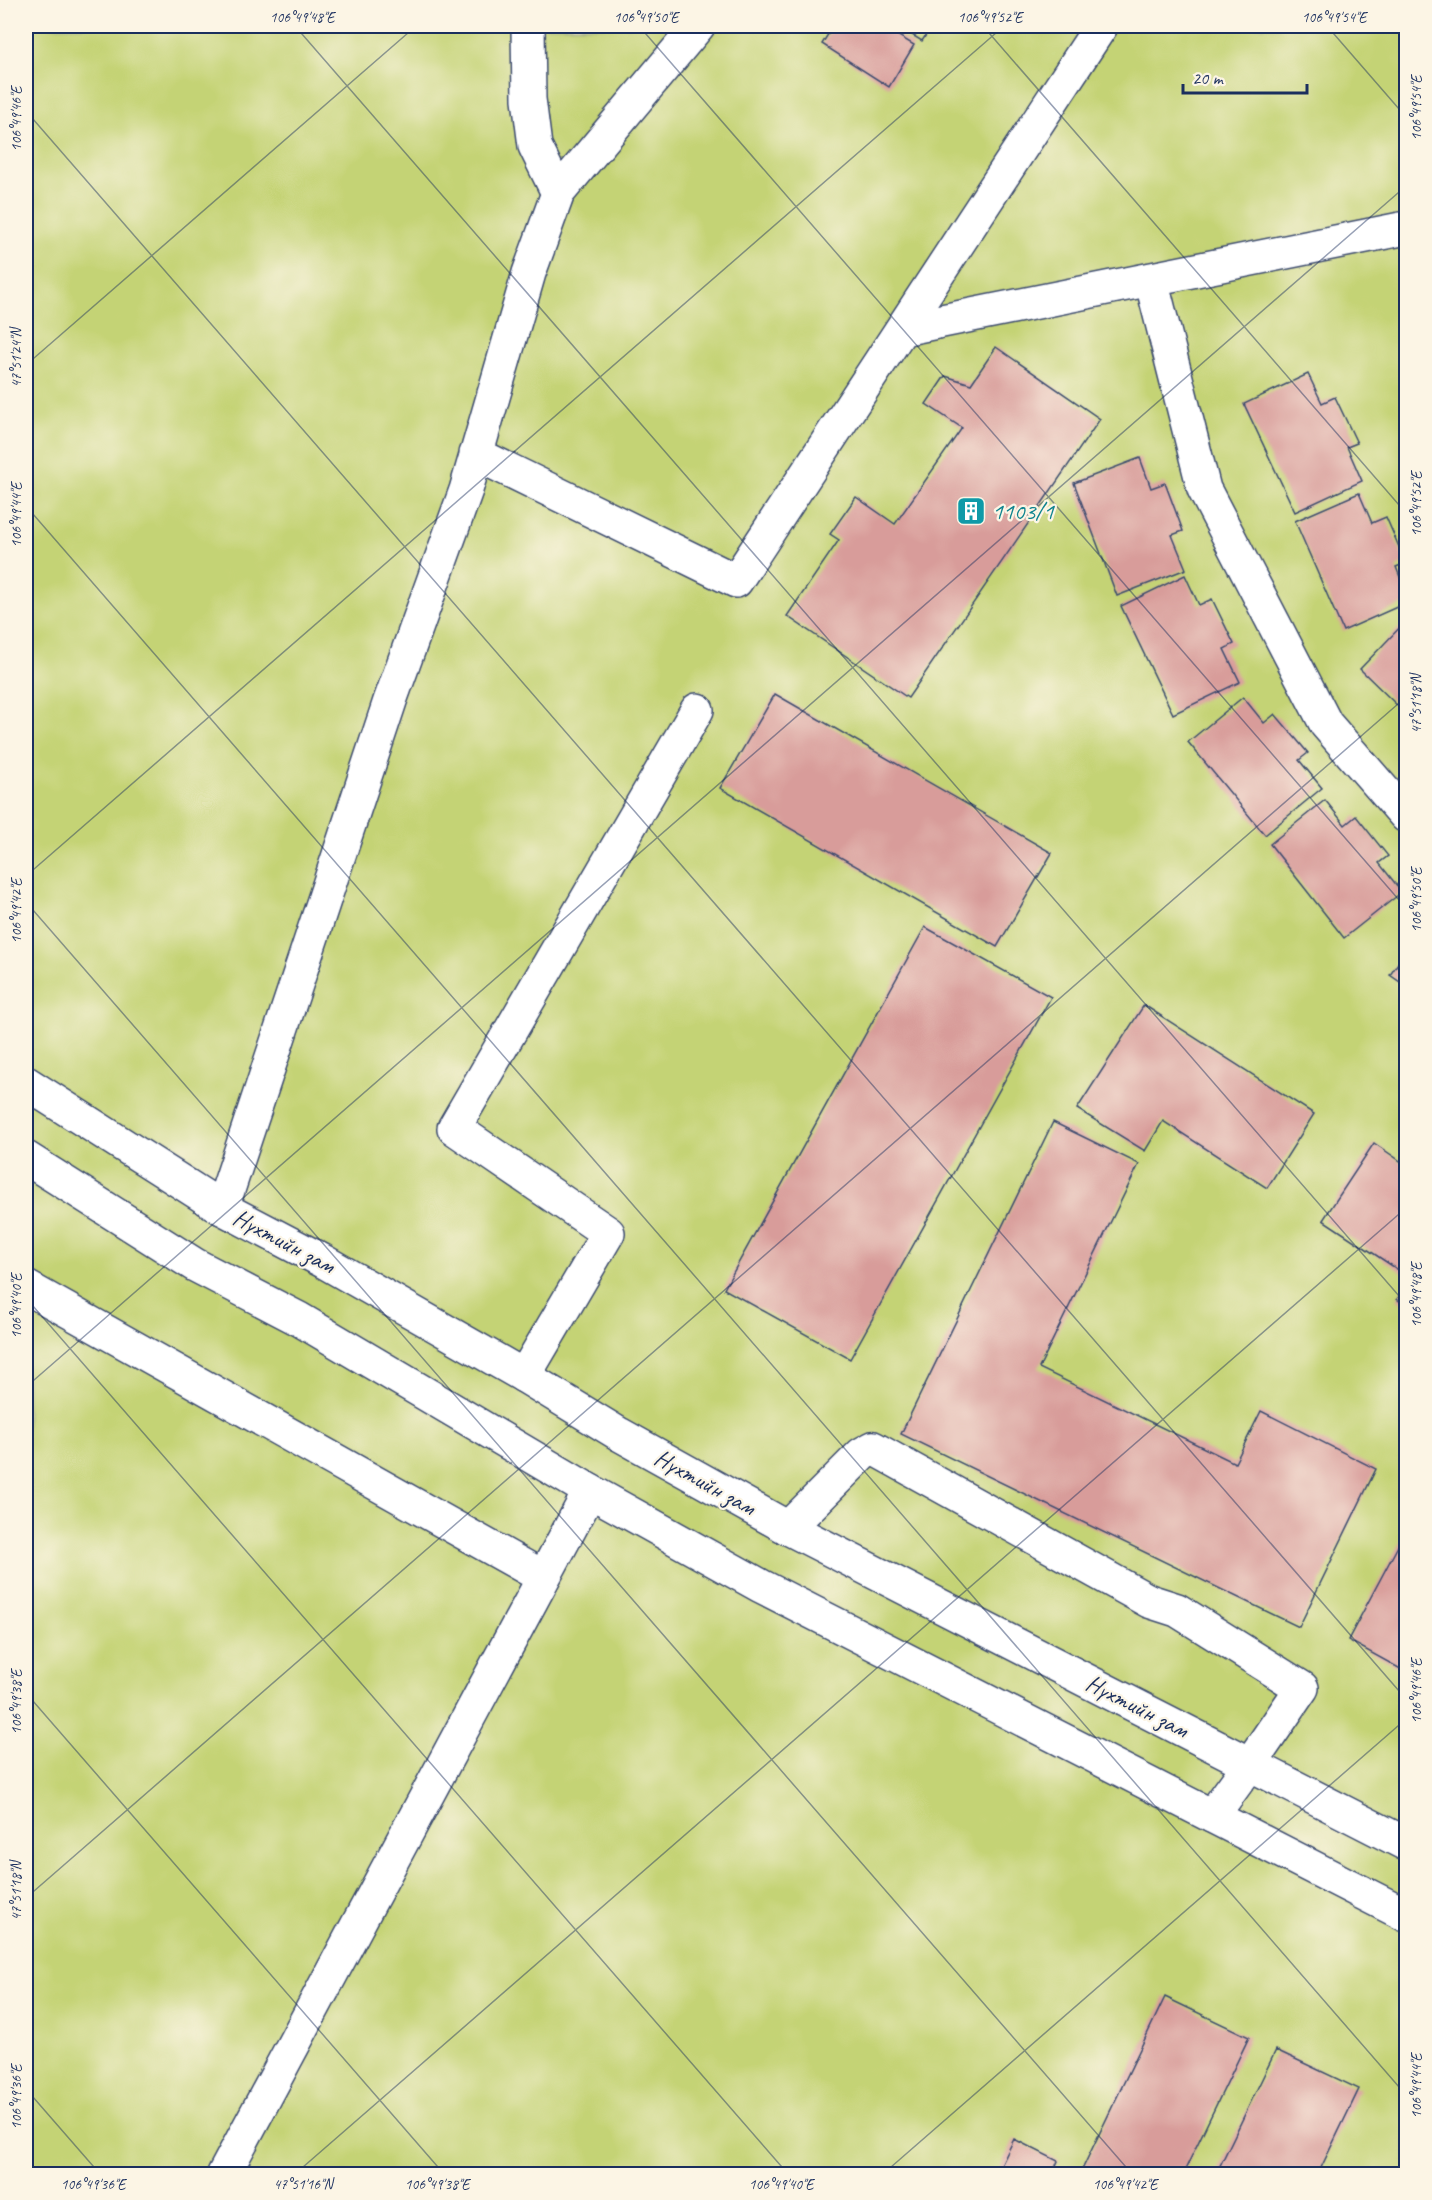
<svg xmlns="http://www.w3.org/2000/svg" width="1432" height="2200" viewBox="0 0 1432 2200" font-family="Caveat,sans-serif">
<rect width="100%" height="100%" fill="#fcf5e5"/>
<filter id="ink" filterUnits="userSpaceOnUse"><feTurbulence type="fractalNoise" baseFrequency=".0167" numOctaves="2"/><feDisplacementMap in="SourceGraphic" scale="12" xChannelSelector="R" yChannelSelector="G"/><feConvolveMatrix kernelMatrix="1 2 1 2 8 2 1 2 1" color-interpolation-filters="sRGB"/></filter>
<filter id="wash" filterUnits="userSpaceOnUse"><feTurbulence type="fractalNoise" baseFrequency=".008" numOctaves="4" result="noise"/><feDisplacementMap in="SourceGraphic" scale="24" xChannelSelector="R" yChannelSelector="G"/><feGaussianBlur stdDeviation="1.35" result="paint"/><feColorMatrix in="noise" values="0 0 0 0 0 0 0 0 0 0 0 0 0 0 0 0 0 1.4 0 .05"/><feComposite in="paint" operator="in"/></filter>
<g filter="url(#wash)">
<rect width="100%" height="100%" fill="#f1e6c9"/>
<path fill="#c4d375" stroke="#70816a" stroke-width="1.5" d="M26 26H1406V2174H26Z"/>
<g id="blocks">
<path fill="#d89c9a" d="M833 26H882L914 45 889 87 822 44Z
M897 26H932L922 41Z
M996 347 1100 419 908 698 787 616 839 540 830 534 856 497 895 524 962 428 926 404 945 376 971 384Z
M1308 374 1322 403 1335 397 1357 443 1347 447 1362 481 1295 512 1244 404Z
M1140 458 1151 488 1165 483 1183 531 1172 535 1186 569 1117 596 1074 483Z
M1359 493 1372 523 1386 517 1406 563 1396 567 1406 592V603L1343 631 1295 521Z
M1185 575 1199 605 1212 599 1234 644 1224 649 1240 682 1173 714 1121 606Z
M1406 621V714L1360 669Z
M775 694 1052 853 997 947 720 788Z
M1243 697 1264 723 1275 714 1308 753 1299 760 1322 788 1265 835 1188 742Z
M1325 800 1345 825 1356 816 1388 856 1379 863 1402 892 1344 938 1270 844Z
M925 927 1051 997 850 1359 724 1289Z
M1406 951V986L1390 975Z
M1144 1005 1314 1114 1267 1188 1163 1121 1145 1151 1077 1109Z
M1053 1122 1139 1164 1039 1368 1235 1463 1261 1411 1376 1469 1299 1627 901 1434Z
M1374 1143 1406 1165V1275L1323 1220Z
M1406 1285V1306L1397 1299Z
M1406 1531V1672L1348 1640Z
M1165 1997 1249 2037 1183 2174H1080Z
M1276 2050 1359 2089 1318 2174H1216Z
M1014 2139 1058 2161 1052 2174H997Z"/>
</g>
</g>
<g filter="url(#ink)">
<use href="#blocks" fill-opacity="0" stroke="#3b4a6e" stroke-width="1.5"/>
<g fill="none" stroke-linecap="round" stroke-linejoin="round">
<g stroke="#3b4a6e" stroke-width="36">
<path id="minor" d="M528 26 529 99 535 146 558 193
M1151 279 1204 489 1326 724 1406 816
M902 329 1406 228
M476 454 736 581 1101 26
M222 1208 390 701 466 490 529 273 558 193 698 26
M26 1287 543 1577
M524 1376 608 1233 454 1128 697 710
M788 1528 862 1454 873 1448 1149 1601 1177 1610 1302 1688 1250 1764 1212 1816
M224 2174 590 1491"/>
</g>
<g stroke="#3b4a6e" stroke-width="36">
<path id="major" d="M26 1083 222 1208 323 1261 524 1376 619 1434 788 1528 1406 1844
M26 1158 195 1265 299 1319 590 1491 761 1586 1406 1915"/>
</g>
<use href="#minor" stroke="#fff" stroke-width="33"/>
<use href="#major" stroke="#fff" stroke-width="33"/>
</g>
</g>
<path fill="none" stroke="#1b2f5e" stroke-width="1.5" stroke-opacity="0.45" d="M295 26 1406 1304M639 26 1406 908M983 26 1406 513M1327 26 1406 117M26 111 1406 1699M26 365 416 26M26 506 1406 2095M26 876 1004 26M26 902 1132 2174M26 1298 788 2174M26 1387 1406 186M26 1693 444 2174M26 1898 1406 697M26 2089 100 2174M295 2174 1406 1208M883 2174 1406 1719"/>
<defs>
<g id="building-square" transform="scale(1.5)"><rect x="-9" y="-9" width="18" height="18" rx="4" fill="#0f9aa8" stroke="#fcf5e5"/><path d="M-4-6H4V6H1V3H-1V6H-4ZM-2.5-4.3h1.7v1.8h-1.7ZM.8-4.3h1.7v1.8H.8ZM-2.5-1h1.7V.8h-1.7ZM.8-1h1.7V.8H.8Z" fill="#fff"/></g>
</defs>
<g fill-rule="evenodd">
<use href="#building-square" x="971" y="511"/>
</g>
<g text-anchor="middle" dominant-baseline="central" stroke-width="4.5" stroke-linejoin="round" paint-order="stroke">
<g font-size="24" fill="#0d838f" stroke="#fcf5e5" text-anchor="start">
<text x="992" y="511">1103/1</text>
</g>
<g font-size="24" fill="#1b2f5e" stroke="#fcf5e5">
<text transform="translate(284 1241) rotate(28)">Нүхтийн зам</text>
<text transform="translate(705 1482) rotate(29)">Нүхтийн зам</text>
<text transform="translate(1137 1706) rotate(27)">Нүхтийн зам</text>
</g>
</g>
<rect width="1432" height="2200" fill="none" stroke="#fcf5e5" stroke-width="66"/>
<path d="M1183 84v9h124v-9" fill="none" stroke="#1b2f5e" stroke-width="3"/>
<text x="1192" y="84" font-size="18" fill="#1b2f5e" stroke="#fcf5e5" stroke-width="4.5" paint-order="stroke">20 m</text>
<rect x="33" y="33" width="1366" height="2134" fill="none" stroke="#1b2f5e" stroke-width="2"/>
<g font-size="15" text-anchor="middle" fill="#1b2f5e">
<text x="302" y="22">106°49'48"E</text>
<text x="646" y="22">106°49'50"E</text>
<text x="990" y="22">106°49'52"E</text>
<text x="1334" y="22">106°49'54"E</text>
<text transform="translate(1416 108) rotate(-90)" y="5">106°49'54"E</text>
<text transform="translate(16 119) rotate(-90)" y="5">106°49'46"E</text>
<text transform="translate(16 358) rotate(-90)" y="5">47°51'24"N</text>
<text transform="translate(1416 504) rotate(-90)" y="5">106°49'52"E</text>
<text transform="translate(16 515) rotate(-90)" y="5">106°49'44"E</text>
<text transform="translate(1416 704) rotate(-90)" y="5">47°51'18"N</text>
<text transform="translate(1416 900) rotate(-90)" y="5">106°49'50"E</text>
<text transform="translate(16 911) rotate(-90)" y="5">106°49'42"E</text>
<text transform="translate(1416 1295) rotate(-90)" y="5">106°49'48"E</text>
<text transform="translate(16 1306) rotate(-90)" y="5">106°49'40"E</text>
<text transform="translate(1416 1691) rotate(-90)" y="5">106°49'46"E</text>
<text transform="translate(16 1702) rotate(-90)" y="5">106°49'38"E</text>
<text transform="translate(16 1891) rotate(-90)" y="5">47°51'18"N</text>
<text transform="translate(1416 2086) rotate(-90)" y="5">106°49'44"E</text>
<text transform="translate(16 2097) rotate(-90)" y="5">106°49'36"E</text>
<text x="93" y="2189">106°49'36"E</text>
<text x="303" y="2189">47°51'16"N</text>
<text x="437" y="2189">106°49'38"E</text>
<text x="781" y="2189">106°49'40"E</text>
<text x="1125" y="2189">106°49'42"E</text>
</g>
</svg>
